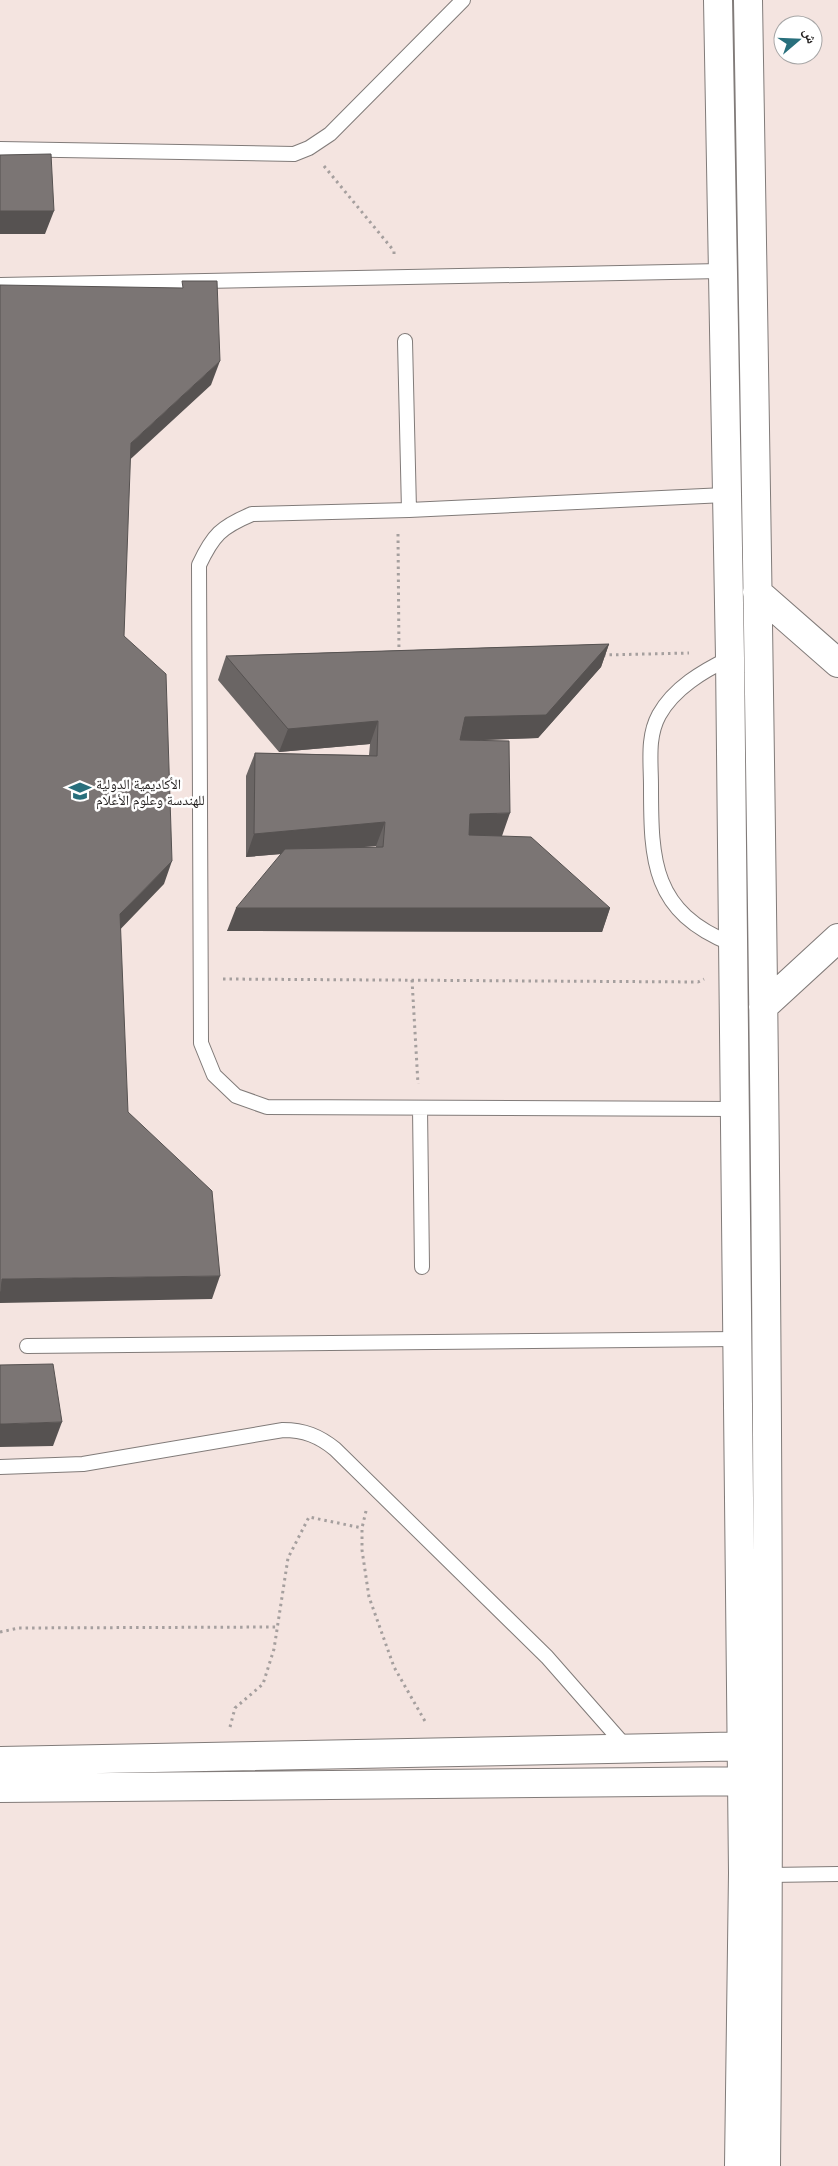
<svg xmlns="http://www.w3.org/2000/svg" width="838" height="2166" viewBox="0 0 838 2166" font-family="'Open Sans','Noto Naskh Arabic',sans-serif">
<rect width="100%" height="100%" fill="#f9f2f0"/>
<path fill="#f4e4e0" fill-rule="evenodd" d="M0 0H838V2166H0ZM783 25H813V55H783Z"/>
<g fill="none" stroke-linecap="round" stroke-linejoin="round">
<g stroke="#817b79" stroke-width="16">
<path id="lane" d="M0 149 294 154 309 148 330 134 463 0
M0 285 721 271
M405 341 409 510
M725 495 409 510 252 514C221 527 213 535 199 565L201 1043 214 1075 236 1096 267 1107 734 1109
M730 658C703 671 674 688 659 715 647 737 651 762 651 786 651 861 652 912 732 944
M420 1108 422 1267
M27 1346 736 1339
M0 1467 83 1464 283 1430C304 1430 319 1436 335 1449L547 1657 627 1748
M769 1875 838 1874"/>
</g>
<g stroke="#817b79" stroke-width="30">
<path id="street" d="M718 0 730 658 743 1873 739 2166
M748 0C760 722 773 1444 766 2166
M757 592 838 663
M763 1007 838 938
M0 1761 758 1746
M0 1788 758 1781"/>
</g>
<path stroke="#a59f9e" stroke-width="3" stroke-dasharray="2.5 4" stroke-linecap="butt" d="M324 166 394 251V255
M398 534 399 655
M603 655 689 653
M223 979 698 982 704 979
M412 980 418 1084
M366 1511 362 1528V1550L369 1597 394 1667 426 1723
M0 1632 19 1628 277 1627
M230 1727 235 1708 263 1684 274 1649 288 1558 309 1517 362 1528"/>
<use href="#lane" stroke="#fff" stroke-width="14"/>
<use href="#street" stroke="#fff" stroke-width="28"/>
</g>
<path fill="#6a6564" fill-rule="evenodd" d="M609 644 601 667 538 738 480 740 502 836 610 908 602 932 227 931 281 854 246 857V776L255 753 369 755 370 744 279 752 218 680 226 656ZM376 846V847H359Z"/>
<path fill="#565251" d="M0 211H54L45 234H0Z
M220 361 211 385 122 467 131 443Z
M609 644 601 667 538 738 456 741 465 717Z
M378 721 370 744 279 752 288 729Z
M510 813 502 836 461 837 470 814Z
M385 822 376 846 246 857 254 834Z
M172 861 164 884 112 938 120 914Z
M236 908H610L602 932 227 931Z
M220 1276 212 1299 0 1303V1285L2 1279Z
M62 1422 53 1446 0 1447V1424Z"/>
<path fill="#7b7574" stroke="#565251" d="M51 154 54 211H0V155Z
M182 281H217L220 361 131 443 124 636 166 674 172 861 120 914 128 1112 212 1191 220 1276 2 1279 1 1292H0V285L183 288Z
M609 644 546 715 465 717 460 740 509 741 510 813 470 814 469 835 531 837 610 908H236L285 849 383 847 385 822 254 834 255 753 377 756 378 721 288 729 226 656Z
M53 1364 62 1422 0 1424V1365Z"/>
<defs>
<g id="university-bare" transform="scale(1.725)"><path d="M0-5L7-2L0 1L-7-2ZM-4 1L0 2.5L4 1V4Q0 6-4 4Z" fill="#286f7c" stroke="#fff" stroke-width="2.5" paint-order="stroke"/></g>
</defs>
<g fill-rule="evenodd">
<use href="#university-bare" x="80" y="791"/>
</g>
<g text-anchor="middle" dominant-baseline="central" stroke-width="5" stroke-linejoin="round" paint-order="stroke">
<g font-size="14" fill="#242120" stroke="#fff" text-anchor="start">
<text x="96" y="783">الأكاديمية الدولية<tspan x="96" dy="16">للهندسة وعلوم الأعلام</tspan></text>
</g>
</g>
<g transform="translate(798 40) rotate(71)"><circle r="24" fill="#ffffff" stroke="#a7a6a6"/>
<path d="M0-4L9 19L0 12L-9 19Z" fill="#286f7c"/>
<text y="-8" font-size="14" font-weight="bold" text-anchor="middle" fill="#242120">ش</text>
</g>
</svg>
